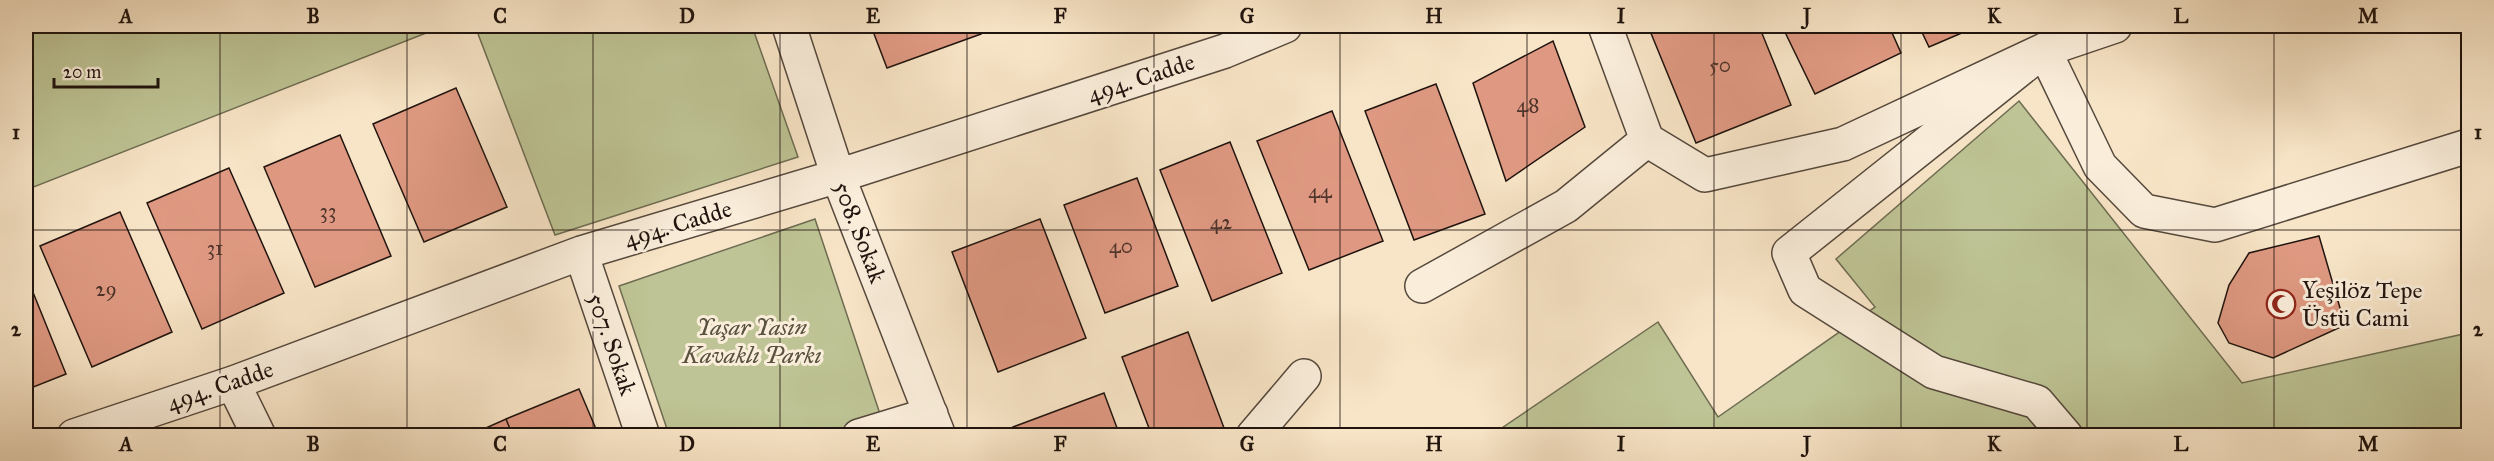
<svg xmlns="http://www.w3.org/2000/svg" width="2494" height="461" viewBox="0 0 2494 461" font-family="'IM FELL Great Primer',serif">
<rect width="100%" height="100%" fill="#f8e5c7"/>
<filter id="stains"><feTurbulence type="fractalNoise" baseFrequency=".00333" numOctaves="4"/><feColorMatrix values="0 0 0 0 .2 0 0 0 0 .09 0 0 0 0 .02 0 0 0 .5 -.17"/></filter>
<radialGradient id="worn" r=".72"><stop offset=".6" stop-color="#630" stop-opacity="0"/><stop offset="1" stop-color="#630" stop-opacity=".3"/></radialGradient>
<path fill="#bec495" stroke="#6e6c52" stroke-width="1.5" d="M40 26H444L26 190V32Z
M475 26H752L798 157 555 235Z
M2019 101 2242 383 2468 333V435L1493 434 1658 322 1718 417 1875 307 1836 259Z
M815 219 887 435H669L619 286Z"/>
<path fill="#df9982" stroke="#1f130e" stroke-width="1.5" d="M871 26H978L981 34 887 68Z
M1648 26H1759L1791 105 1696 143Z
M1782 26H1889L1901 53 1815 94Z
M1919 26H1978L1929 47Z
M1553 41 1585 127 1506 181 1473 83Z
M1436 84 1485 214 1414 240 1365 111Z
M456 88 507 207 424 242 373 124Z
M1332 111 1383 241 1309 270 1257 141Z
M340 135 391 256 315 287 264 167Z
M1230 142 1282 273 1212 301 1160 170Z
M229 168 284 293 202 329 147 203Z
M1137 178 1178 286 1105 313 1064 205Z
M120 212 172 332 92 367 40 246Z
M1040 219 1086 338 998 372 952 252Z
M2319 236 2345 325 2273 358 2229 343 2218 323 2229 285 2249 253Z
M26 275 66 374 26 390Z
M1188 332 1227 436H1152L1122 357Z
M579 389 599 436H513L506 419Z
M1104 393 1120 436H1017L1013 427Z
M506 419 513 436H468Z"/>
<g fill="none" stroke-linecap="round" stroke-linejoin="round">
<g stroke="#55483c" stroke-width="36">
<path id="minor" d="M789 26 838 176 939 436
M1647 140 1705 175 1843 144 2044 50 2115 26
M581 253 643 436
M1422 286 1566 206 1647 140 1605 26
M233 383 259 436
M74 436 233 383 581 253 838 176 1225 51 1285 26
M859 436 931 414
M1253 436 1304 376
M2066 436 2037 402 1934 372 1805 290 1789 253 2044 50 2100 166 2144 211 2215 225 2468 146"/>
</g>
<use href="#minor" stroke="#faeedb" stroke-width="33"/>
</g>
<path fill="none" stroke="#1f130e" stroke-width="1.5" stroke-opacity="0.55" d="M220 26V436M407 26V436M593 26V436M780 26V436M967 26V436M1154 26V436M1340 26V436M1527 26V436M1714 26V436M1901 26V436M2087 26V436M2274 26V436M26 230H2468"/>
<defs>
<g id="mosque-ring" transform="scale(1.5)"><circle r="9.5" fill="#faeedb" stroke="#8f2418" stroke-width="1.5"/><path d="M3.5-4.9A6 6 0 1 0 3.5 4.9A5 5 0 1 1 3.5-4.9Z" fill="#8f2418"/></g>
</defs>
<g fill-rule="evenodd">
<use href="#mosque-ring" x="2281" y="304"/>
</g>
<g text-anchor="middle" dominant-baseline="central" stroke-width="6" stroke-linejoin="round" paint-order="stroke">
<g font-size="21" fill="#4f342b">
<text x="1720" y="65">50</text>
<text x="1528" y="105">48</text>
<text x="1320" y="191">44</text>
<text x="328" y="211">33</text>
<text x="1221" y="222">42</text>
<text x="1121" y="246">40</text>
<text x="215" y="248">31</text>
<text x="106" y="289">29</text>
</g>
<g font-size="24" fill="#1f130e" stroke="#faeedb">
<text transform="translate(1141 78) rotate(-18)">494. Cadde</text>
<text transform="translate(678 224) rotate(-17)">494. Cadde</text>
<text transform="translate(860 232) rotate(69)">508. Sokak</text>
<text transform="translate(612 344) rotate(71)">507. Sokak</text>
<text transform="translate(220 386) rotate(-19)">494. Cadde</text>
</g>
<g font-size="24" fill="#1f130e" stroke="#faeedb" text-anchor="start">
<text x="2302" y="290">Yeşilöz Tepe<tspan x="2302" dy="28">Üstü Cami</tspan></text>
</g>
<g font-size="24" font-style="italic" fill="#57513d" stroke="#faeedb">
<text x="752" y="327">Yaşar Yasin<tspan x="752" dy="28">Kavaklı Parkı</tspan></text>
</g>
</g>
<rect width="2494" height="461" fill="none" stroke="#f8e5c7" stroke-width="66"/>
<path d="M54 78v9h104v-9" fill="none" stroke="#1f130e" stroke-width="3"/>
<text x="63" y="78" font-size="18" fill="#1f130e" stroke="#faeedb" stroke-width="4.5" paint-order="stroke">20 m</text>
<rect x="33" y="33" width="2428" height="395" fill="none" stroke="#1f130e" stroke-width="2"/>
<g font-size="20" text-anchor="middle" font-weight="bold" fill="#1f130e">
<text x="126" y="23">A</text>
<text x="313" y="23">B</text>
<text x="500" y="23">C</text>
<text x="687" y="23">D</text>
<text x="873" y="23">E</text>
<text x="1060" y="23">F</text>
<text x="1247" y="23">G</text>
<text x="1434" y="23">H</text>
<text x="1621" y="23">I</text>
<text x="1807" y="23">J</text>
<text x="1994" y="23">K</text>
<text x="2181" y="23">L</text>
<text x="2368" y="23">M</text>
<text x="16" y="139">1</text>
<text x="2478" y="139">1</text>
<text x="16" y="336">2</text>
<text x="2478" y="336">2</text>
<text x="126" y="451">A</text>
<text x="313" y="451">B</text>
<text x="500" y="451">C</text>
<text x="687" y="451">D</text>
<text x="873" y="451">E</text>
<text x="1060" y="451">F</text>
<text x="1247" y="451">G</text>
<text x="1434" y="451">H</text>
<text x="1621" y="451">I</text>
<text x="1807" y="451">J</text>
<text x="1994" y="451">K</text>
<text x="2181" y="451">L</text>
<text x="2368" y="451">M</text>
</g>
<rect width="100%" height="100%" filter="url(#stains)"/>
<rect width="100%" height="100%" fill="url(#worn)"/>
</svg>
